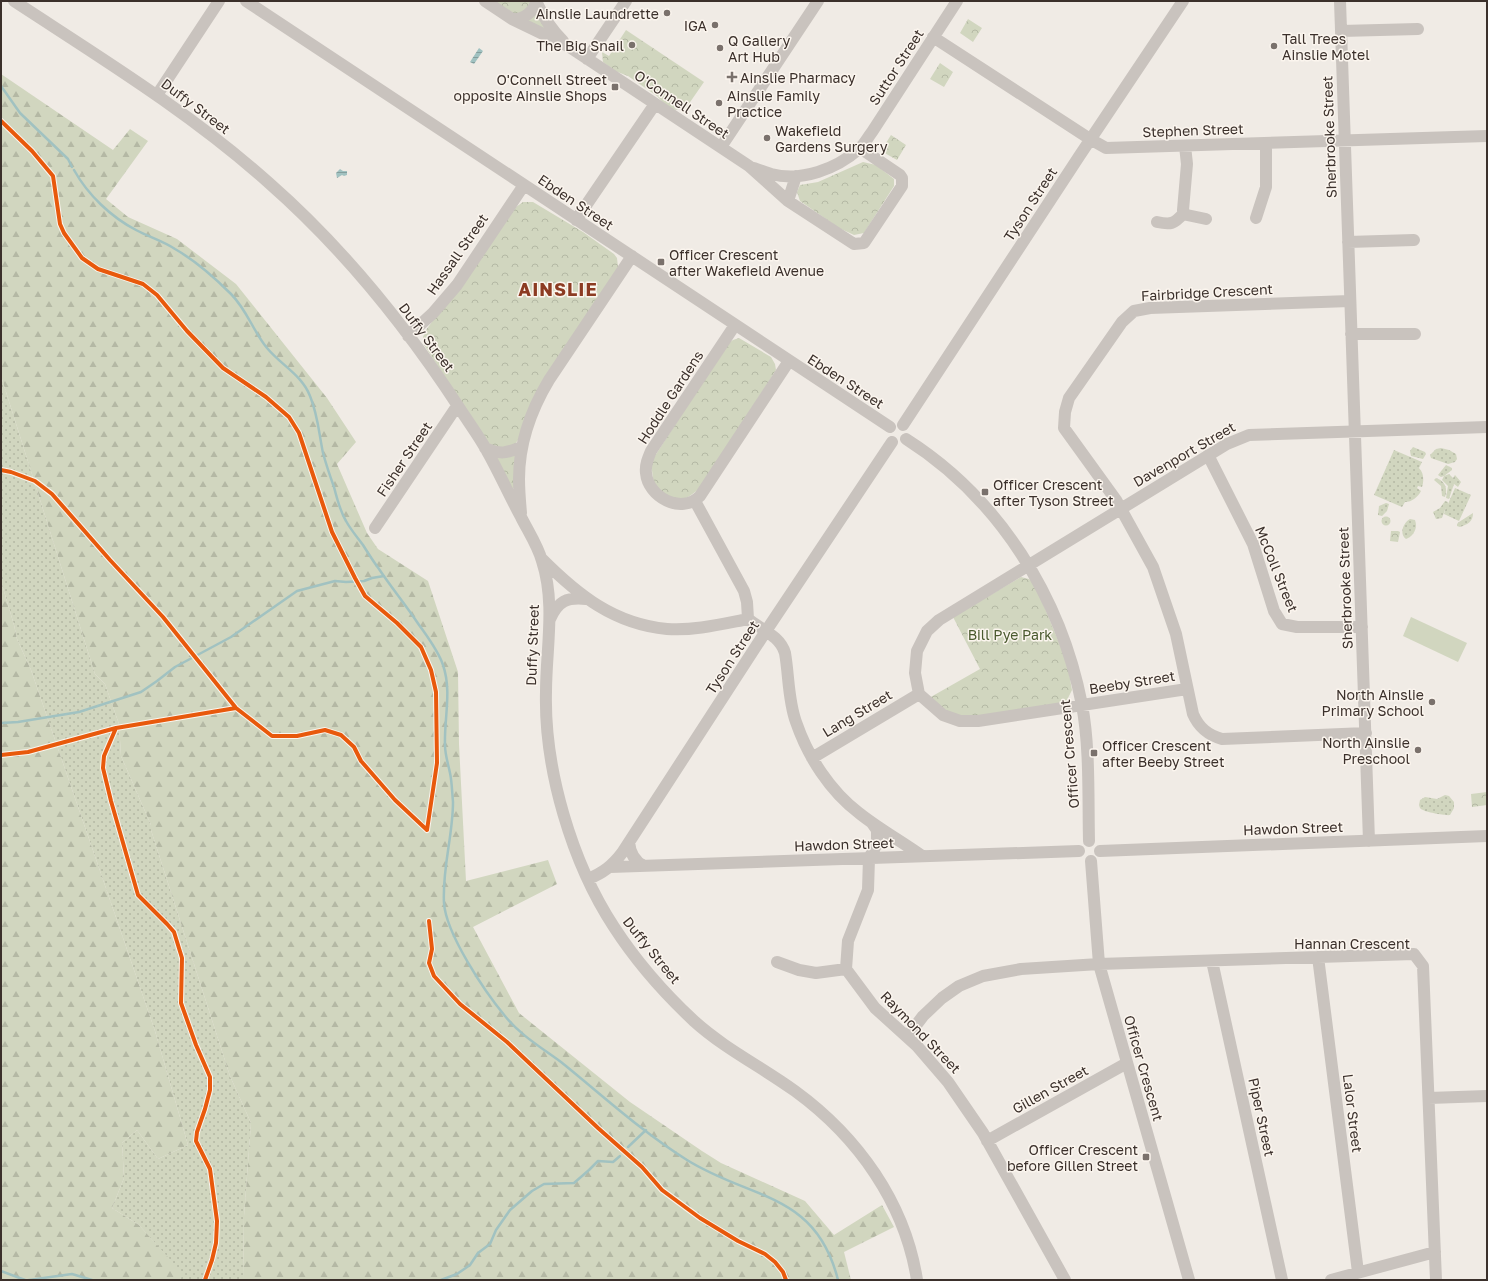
<svg xmlns="http://www.w3.org/2000/svg" width="1488" height="1281" viewBox="0 0 1488 1281" font-family="'Golos Text',sans-serif">
<defs>
<pattern id="grass-dots" width="8" height="8" patternUnits="userSpaceOnUse"><rect width="8" height="8" fill="#d1d6bf"/><path d="M2 2h.1M6 6h.1" fill="none" stroke="#b4b8a4" stroke-width="1.8" stroke-linecap="round"/></pattern>
<pattern id="forest-firs" width="22" height="20" patternUnits="userSpaceOnUse"><rect width="22" height="20" fill="#d1d6bf"/><path d="M5 1l3.5 6h-7zM16 11l3.5 6h-7z" fill="#b4b8a4"/></pattern>
<pattern id="park-crowns" width="20" height="18" patternUnits="userSpaceOnUse"><rect width="20" height="18" fill="#d1d6bf"/><path d="M2 6a3 3 0 1 1 6 0M12 15a3 3 0 1 1 6 0" fill="none" stroke="#b4b8a4"/></pattern>
<pattern id="water-rules" width="6" height="5" patternUnits="userSpaceOnUse"><rect width="6" height="5" fill="#a1c2c1"/><path d="M0 2.5h6" fill="none" stroke="#849e9d"/></pattern>
</defs>
<rect width="100%" height="100%" fill="#f0ebe5"/>
<path fill="url(#grass-dots)" d="M1 376 95 674 105 684 119 724 121 756 151 825V830L230 1076 251 1123 244 1216 243 1280H180L182 1274 139 1225 112 1208 124 1178 122 1143 137 1130 158 1159 188 1145 155 1031 31 670 17 639 14 625 1 581Z
M1413 447 1425 452 1426 454 1423 459 1411 456 1410 451Z
M1441 448 1449 450 1456 454 1457 459 1455 462 1448 464 1431 458 1430 455 1436 449Z
M1394 450 1422 462 1419 468C1424 473 1424 481 1422 487L1418 486 1417 488 1421 491C1418 497 1412 502 1405 502L1402 507 1374 495Z
M1446 465 1452 468V470L1444 476 1449 474 1453 478 1455 475 1461 482 1458 487 1454 484 1449 499 1446 498 1448 486 1442 480 1444 476 1441 477 1438 475Z
M1436 478C1445 481 1448 488 1445 497L1442 496 1441 486 1434 480Z
M1455 488 1471 495 1459 521 1444 514 1446 507 1442 518 1436 519 1433 512 1440 508 1445 501 1448 502V504Z
M1386 503 1389 504 1387 511 1382 516 1378 515 1379 506Z
M1473 513C1473 522 1468 524 1460 527L1457 526V524L1459 522Z
M1381.5 521a4.5 4.5 0 1 1 9 0a4.5 4.5 0 1 1-9 0Z
M1410 519 1415 520C1418 528 1414 536 1406 539 1399 534 1403 523 1410 519Z
M1445 795 1449 796 1454 802V808L1450 815C1446 816 1426 812 1423 810 1420 809 1420 808 1419 805L1420 800 1425 797 1437 799Z"/>
<path fill="url(#forest-firs)" d="M1 74 113 150 130 129 148 141 106 199 128 217 177 239 236 284 327 398 356 442 337 464 367 533 378 549 428 581 458 672 459 744 466 881 548 860 557 884 473 927 519 1013 630 1102 702 1151 721 1163 805 1201 834 1235 882 1205 894 1227 844 1252 851 1280H243L244 1216 251 1123 230 1076 151 830V825L121 756 119 724 105 684 95 674 1 376Z
M1 581 14 625 17 639 31 670 155 1031 188 1145 158 1159 137 1130 122 1143 124 1178 112 1208 139 1225 183 1274 180 1280H1Z"/>
<path fill="url(#park-crowns)" d="M491 1H532L547 31Z
M968 19 982 28 973 42 960 33Z
M626 30 704 82 686 108 676 110 667 107 657 96 628 76 615 71 603 62 602 52 609 56Z
M940 63 953 72 944 87 930 79Z
M891 135 906 145 897 160 881 151Z
M863 162 876 165 894 179V186L864 233 854 235 839 228 800 201 797 192 800 185 818 182Z
M523 202H533L583 232 614 254 617 258 618 267 518 440 515 444 501 449 488 444 424 345 423 337 426 330 516 207Z
M739 338 771 357 775 364 776 370 702 486C692 495 681 505 667 498 662 495 658 490 654 487L651 462 727 344 733 340Z
M516 455 515 488H512L497 458Z
M1391 531H1398L1400 532 1398 542 1390 541Z
M1021 577 1029 579 1035 584 1067 662 1072 690 1067 700 1060 705 990 716H954L929 698 980 669 953 617Z
M1487 792V805L1472 807 1471 794Z"/>
<path fill="#d1d6bf" d="M1411 617 1467 643 1458 662 1403 636Z"/>
<path fill="url(#water-rules)" d="M479 48 483 51 474 64 470 62Z
M340 169 343 171H347V175L344 176 342 175 337 178 336 173Z"/>
<g fill="none" stroke-linecap="round" stroke-linejoin="round">
<path stroke="#a1c2c1" stroke-width="2.5" d="M1 86 20 113 68 159 72 167
M74 170C88 195 111 217 136 230 149 237 163 241 175 249 196 261 215 278 231 294 247 310 253 331 267 348 281 365 302 375 310 396 318 415 319 434 323 453 326 464 330 476 334 487 337 499 340 511 346 521 351 530 357 537 363 545 368 553 373 561 379 569 391 587 405 604 417 622 426 635 438 650 443 665 452 691 444 719 445 745 445 755 448 763 450 773 452 782 452 792 453 802 453 836 442 868 444 903 446 934 485 992 505 1016 520 1035 542 1048 561 1062 602 1095 642 1132 687 1160 751 1200 816 1192 838 1280
M1 723 18 722 79 712 141 692 157 681 175 667 231 637 297 591 335 581 346 582 364 581 372 578 384 576
M628 1147 646 1130
M1 1271 25 1280
M29 1280 72 1274 92 1280
M441 1280 457 1274 470 1265 478 1253 490 1244 496 1230 510 1210 532 1191 544 1184 574 1183 589 1170 598 1161 613 1162 620 1156"/>
<path stroke="#c9c3be" stroke-width="12" d="M14 1C101 58 191 113 269 183 343 248 406 326 460 409 469 423 479 436 487 451 499 472 509 495 521 517 528 531 538 546 542 561 556 604 546 649 546 692 544 769 572 863 614 927 636 961 664 993 694 1021 725 1049 762 1067 795 1091 858 1137 905 1203 917 1280
M246 1 890 427
M485 1 512 19 568 46 749 166 788 201 854 244 864 243 902 186V178L900 175 860 148
M536 1C543 17 551 29 563 41
M1340 1 1369 841
M512 19C524 20 533 12 537 1
M1341 31 1418 29
M933 37 1090 139 1106 148 1487 136
M587 59 626 1
M157 95 219 1
M721 147 818 1
M754 168C759 170 765 172 771 174 802 182 836 169 859 149 864 145 868 137 872 132L957 1
M788 201 796 176
M1184 213 1187 215 1206 219
M1256 218 1266 187V143
M576 220 655 104
M1157 222C1171 225 1174 224 1184 213L1183 210 1187 164 1185 146
M1348 242 1414 240
M1350 301 1150 308 1134 311 1122 322 1069 398 1065 412 1064 428 1116 500 1153 567 1176 634 1193 714C1199 728 1208 735 1222 739L1366 733
M735 325 651 451C648 458 645 465 646 473 648 497 681 515 700 496L789 361
M1351 334H1415
M408 336 433 313 457 285 524 185
M903 425 1080 155 1183 1
M906 439C999 498 1061 597 1082 705 1090 747 1088 798 1089 841
M485 448C501 455 506 453 522 447
M1208 455 1253 544 1274 611 1282 624 1297 627H1362
M695 501 744 591 747 602 748 619
M521 513C520 502 519 490 519 479 519 443 531 410 549 380L632 256
M375 528 457 406
M542 559C578 595 614 624 667 629 694 631 722 624 748 619 762 630 780 636 785 653 789 676 788 700 796 722 808 757 830 791 859 813 879 829 901 841 922 856
M550 619C558 601 567 597 586 599
M1187 689 978 721H960L943 715 919 694 915 673 917 651 927 631 939 620 1227 444 1249 435 1487 427
M812 758 919 694
M872 823 877 830V844L869 858 868 890 848 941 846 969 875 1008 917 1046 948 1082 983 1133 1065 1280
M629 842C630 853 634 861 644 866
M1100 851 1487 836
M1091 861 1099 964 1189 1280
M610 867 1079 851
M588 879C603 873 612 866 622 853L766 631 892 442
M1318 957 1358 1272
M1212 961 1282 1280
M777 962 799 970 816 973 846 969
M907 1037 923 1016 942 998 959 986 983 976 1021 969 1099 964 1414 954 1423 966 1436 1280
M1429 1098 1487 1096
M987 1141 1127 1063
M1331 1280 1435 1252"/>
<g stroke="#fbf5ee" stroke-width="6">
<path id="cycleway" d="M1 121 32 151 53 176 60 224 64 233 82 258 98 269 143 284 157 295 187 331 223 368 266 397 289 417 299 433 332 532 355 578 365 596 397 623 421 647 431 670 436 692 437 763 427 830
M1 470 11 472 35 481 52 494 110 560 163 617 236 708 272 736H297L325 730 341 735 354 747 361 761 395 800 427 830
M116 728 104 756 103 768 111 801 138 895 167 924 174 932 182 958 181 1003 196 1045 210 1077V1090L205 1109 197 1132 196 1141 210 1169 217 1221 216 1243 212 1260 205 1280
M1 755 28 752 116 728 236 708
M429 921 432 949 429 963 434 976 460 1004 507 1042 598 1128 642 1167 662 1190 700 1218 738 1241 765 1254 775 1262 783 1272 786 1280"/>
</g>
<use href="#cycleway" stroke="#e8590c" stroke-width="4"/>
</g>
<g fill="#7a716c" stroke="#fbf5ee" stroke-width="1.5">
<circle cx="667" cy="13" r="4"/>
<circle cx="715" cy="25" r="4"/>
<circle cx="632" cy="45" r="4"/>
<circle cx="1274" cy="46" r="4"/>
<circle cx="720" cy="48" r="4"/>
<path d="M730 71h4v4h4v4h-4v4h-4v-4h-4v-4h4z"/>
<rect x="611" y="83" width="8" height="8" rx="2"/>
<circle cx="719" cy="103" r="4"/>
<circle cx="767" cy="138" r="4"/>
<rect x="657" y="258" width="8" height="8" rx="2"/>
<rect x="981" y="488" width="8" height="8" rx="2"/>
<circle cx="1432" cy="702" r="4"/>
<circle cx="1418" cy="750" r="4"/>
<rect x="1090" y="749" width="8" height="8" rx="2"/>
<rect x="1142" y="1153" width="8" height="8" rx="2"/>
</g>
<g text-anchor="middle" dominant-baseline="central" stroke-width="3" stroke-linejoin="round" paint-order="stroke">
<g font-size="14" fill="#3b302b" stroke="#fbf5ee" text-anchor="start">
<text x="659" y="13" text-anchor="end">Ainslie Laundrette</text>
<text x="707" y="25" text-anchor="end">IGA</text>
<text x="1282" y="38">Tall Trees<tspan x="1282" dy="16">Ainslie Motel</tspan></text>
<text x="728" y="40">Q Gallery<tspan x="728" dy="16">Art Hub</tspan></text>
<text x="624" y="45" text-anchor="end">The Big Snail</text>
<text x="740" y="77">Ainslie Pharmacy</text>
<text x="607" y="79" text-anchor="end">O'Connell Street<tspan x="607" dy="16">opposite Ainslie Shops</tspan></text>
<text x="727" y="95">Ainslie Family<tspan x="727" dy="16">Practice</tspan></text>
<text x="775" y="130">Wakefield<tspan x="775" dy="16">Gardens Surgery</tspan></text>
<text x="669" y="254">Officer Crescent<tspan x="669" dy="16">after Wakefield Avenue</tspan></text>
<text x="993" y="484">Officer Crescent<tspan x="993" dy="16">after Tyson Street</tspan></text>
<text x="1424" y="694" text-anchor="end">North Ainslie<tspan x="1424" dy="16">Primary School</tspan></text>
<text x="1410" y="742" text-anchor="end">North Ainslie<tspan x="1410" dy="16">Preschool</tspan></text>
<text x="1102" y="745">Officer Crescent<tspan x="1102" dy="16">after Beeby Street</tspan></text>
<text x="1138" y="1149" text-anchor="end">Officer Crescent<tspan x="1138" dy="16">before Gillen Street</tspan></text>
</g>
<g font-size="14" fill="#3b302b" stroke="#fbf5ee">
<text transform="translate(896 67) rotate(-57)">Suttor Street</text>
<text transform="translate(682 104) rotate(34)">O'Connell Street</text>
<text transform="translate(196 106) rotate(37)">Duffy Street</text>
<text transform="translate(1193 130) rotate(-2)">Stephen Street</text>
<text transform="translate(1329 137) rotate(-92)">Sherbrooke Street</text>
<text transform="translate(576 202) rotate(34)">Ebden Street</text>
<text transform="translate(1030 204) rotate(-57)">Tyson Street</text>
<text transform="translate(457 254) rotate(-55)">Hassall Street</text>
<text transform="translate(1207 292) rotate(-3)">Fairbridge Crescent</text>
<text transform="translate(427 337) rotate(53)">Duffy Street</text>
<text transform="translate(846 381) rotate(33)">Ebden Street</text>
<text transform="translate(670 397) rotate(-57)">Hoddle Gardens</text>
<text transform="translate(1184 454) rotate(-30)">Davenport Street</text>
<text transform="translate(404 459) rotate(-56)">Fisher Street</text>
<text transform="translate(1277 569) rotate(68)">McColl Street</text>
<text transform="translate(1345 588) rotate(-92)">Sherbrooke Street</text>
<text transform="translate(532 645) rotate(-88)">Duffy Street</text>
<text transform="translate(732 657) rotate(-57)">Tyson Street</text>
<text transform="translate(1132 682) rotate(-9)">Beeby Street</text>
<text transform="translate(857 713) rotate(-31)">Lang Street</text>
<text transform="translate(1069 754) rotate(-95)">Officer Crescent</text>
<text transform="translate(1293 828) rotate(-2)">Hawdon Street</text>
<text transform="translate(844 844) rotate(-2)">Hawdon Street</text>
<text x="1352" y="943">Hannan Crescent</text>
<text transform="translate(652 950) rotate(51)">Duffy Street</text>
<text transform="translate(921 1032) rotate(46)">Raymond Street</text>
<text transform="translate(1144 1068) rotate(74)">Officer Crescent</text>
<text transform="translate(1050 1089) rotate(-29)">Gillen Street</text>
<text transform="translate(1353 1113) rotate(83)">Lalor Street</text>
<text transform="translate(1262 1117) rotate(78)">Piper Street</text>
</g>
<g font-size="14" fill="#4a5a2e" stroke="#fbf5ee">
<text x="1010" y="634">Bill Pye Park</text>
</g>
<g font-size="18" font-weight="bold" letter-spacing="1" fill="#8c3b22" stroke="#fbf5ee">
<text x="558" y="289">AINSLIE</text>
</g>
</g>
<rect width="1488" height="1281" fill="none" stroke="#3b302b" stroke-width="4"/>
</svg>
